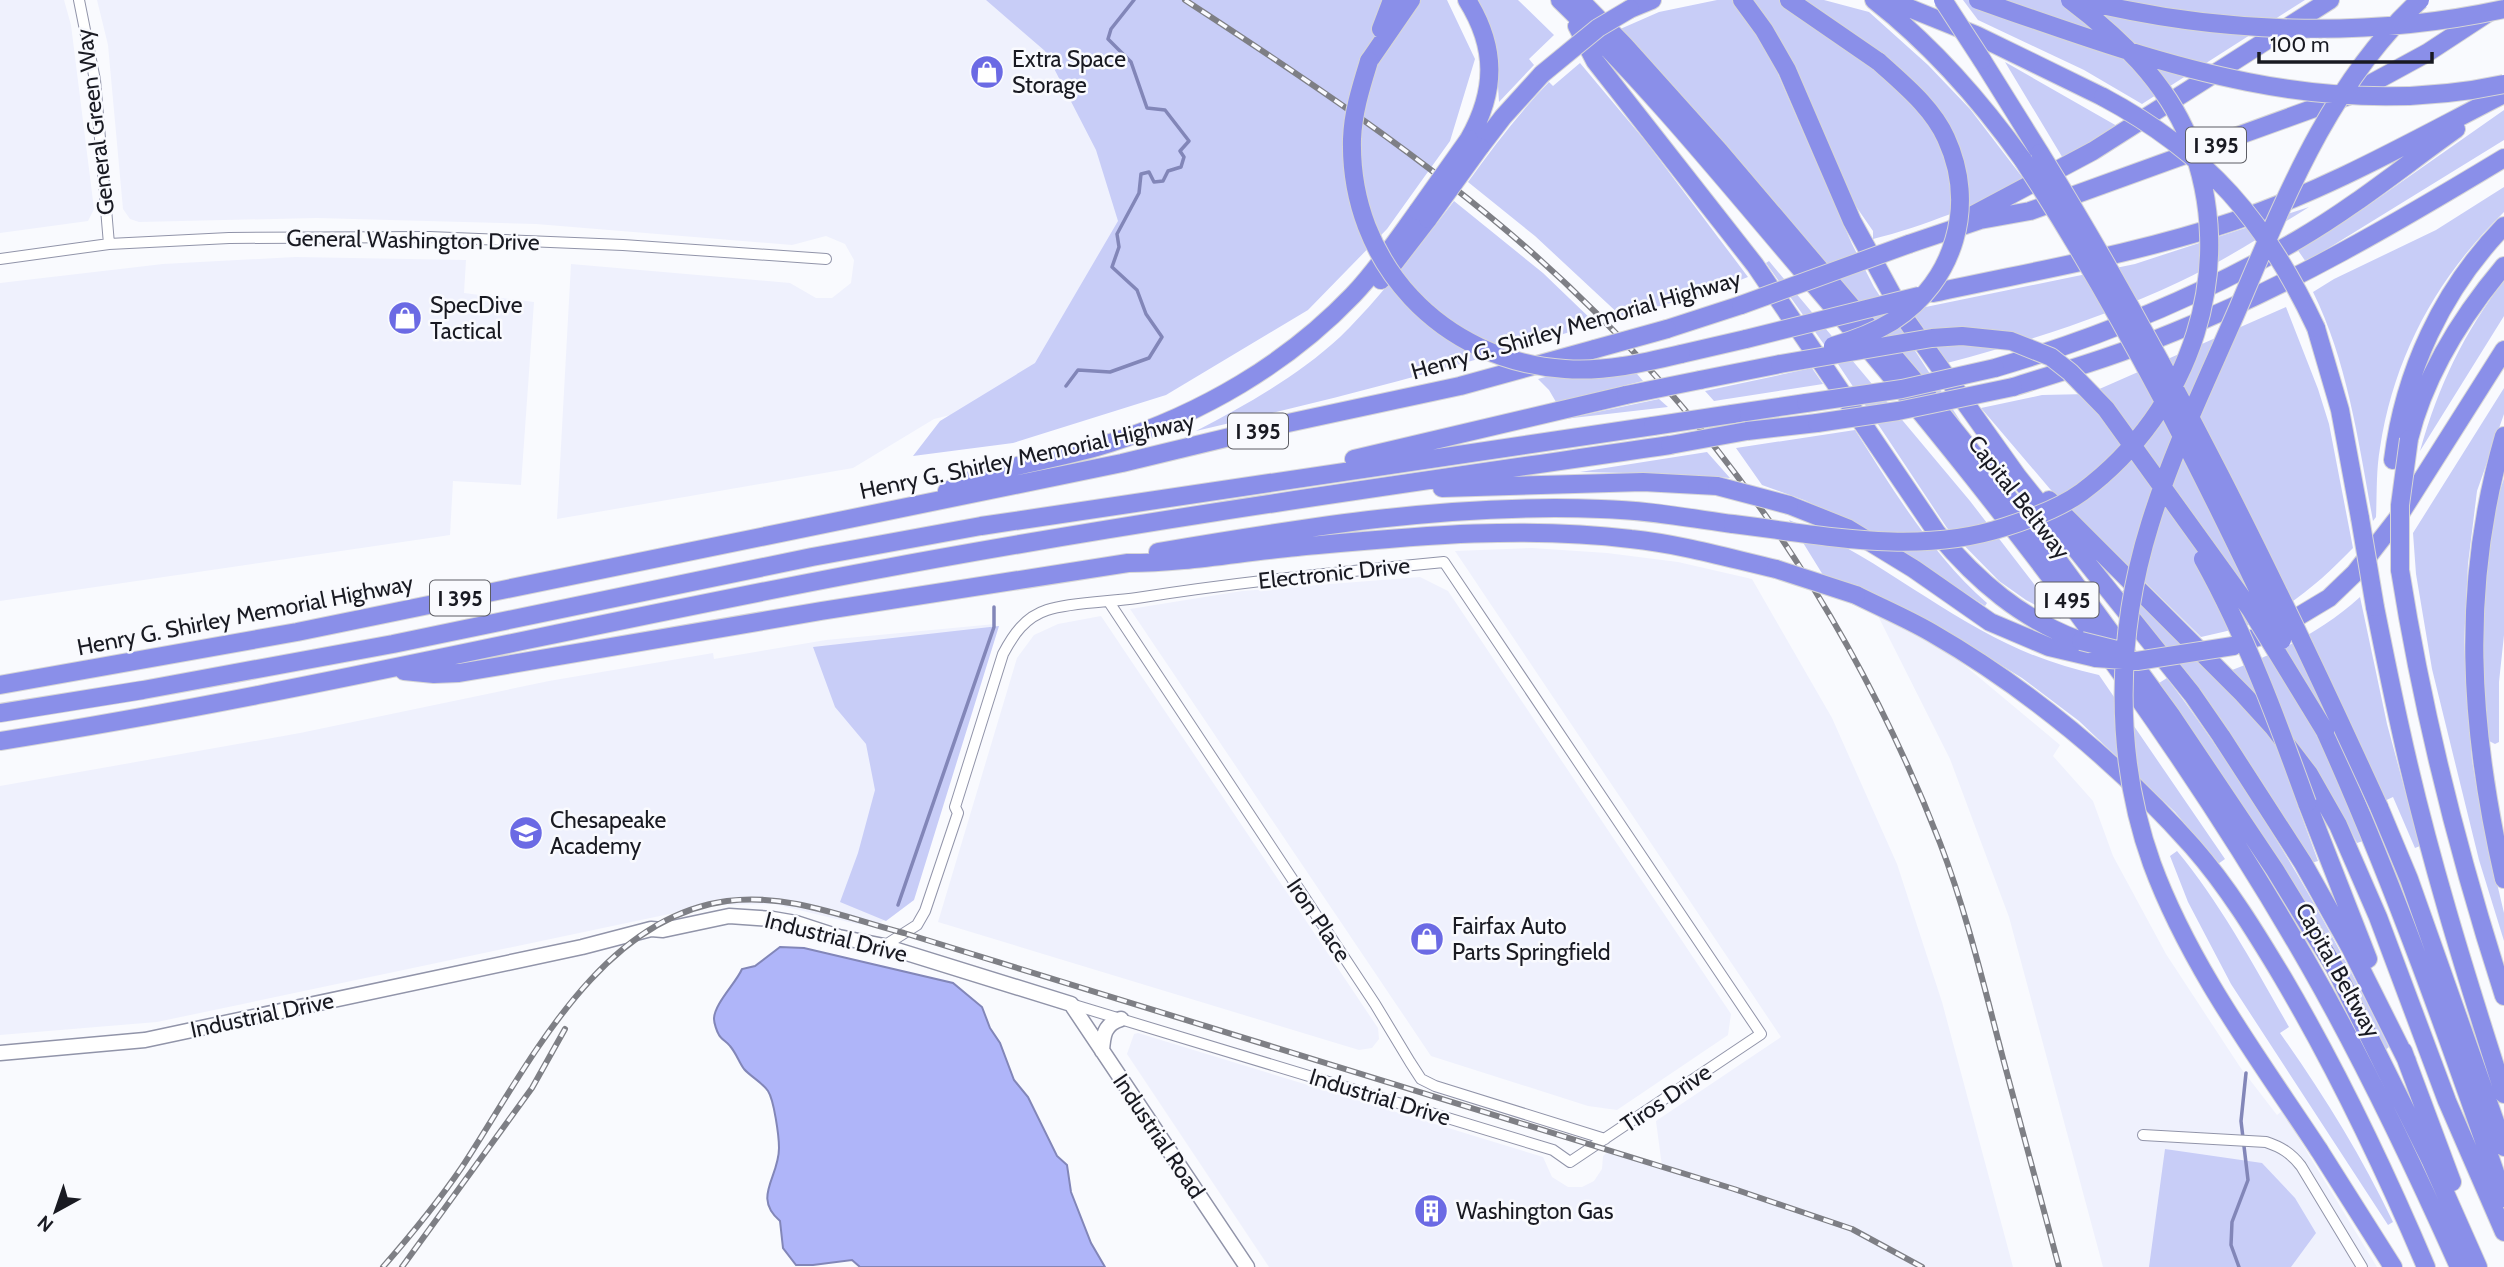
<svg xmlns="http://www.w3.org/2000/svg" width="2504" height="1267" viewBox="0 0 2504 1267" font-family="Cabin,sans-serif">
<rect width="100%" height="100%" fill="#f9fafe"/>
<path fill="#eff1fd" d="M0 0H64L71 25 94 209 88 221 0 233Z
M97 0H1114L1343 247 979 408 934 419 853 468 557 519 571 264 790 283 816 298H832L851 283 854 260 845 244 826 236 792 245 536 224 317 218 139 222 130 219 123 209 108 45Z
M295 257 466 260 464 293 534 302 521 485 453 481 450 535 0 601V283L163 264Z
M1532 548 1607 553 1678 562 1752 579 1832 718 1897 864 1942 1002 2013 1267H1269L1127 1054 1134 1034 1138 1033 1543 1157 1552 1177 1568 1187H1582L1594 1181 1602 1169 1603 1156 1610 1150 1662 1166 1656 1121 1781 1037 1455 551Z
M1420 577 1448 591 1731 1014 1728 1035 1617 1110 1588 1106 1431 1056 1130 609 1242 591Z
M1875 610 1906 625 1957 659 2060 745 2053 756 2093 801 2113 856 2166 954 2240 1067 2277 1115 2282 1111 2377 1267H2103L2009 917 1950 759Z
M1101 616 1378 1028 1379 1039 1372 1048 1359 1050 938 922 1017 658 1034 635 1058 624Z
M995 624 907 900 894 915 877 924H857L774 904 712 905 157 1022 0 1035V786L300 733 549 681 713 653 714 659 826 640Z"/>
<path fill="#c8cdf7" d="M986 0H1447L1475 59 1450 141 1387 229 1308 310 1166 395 1013 443 913 456 940 421 1035 363 1118 221 1096 150 1045 51Z
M1475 0H1518L1554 35 1529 59 1534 65 1499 102 1496 55Z
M1717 0H1824L1869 12 1928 65 1970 109 2026 182C1979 203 1923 227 1873 239V231L1855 205 1794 66 1778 74 1852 244 1874 287 1961 422 1856 302 1685 99 1642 51 1618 30 1659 12Z
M1963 0H2305L2142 104 2084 70 1978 20Z
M2005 62 2117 126 2064 160Z
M1580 63 1647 143 1748 277 1712 291 1622 317 1535 236 1468 182C1493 147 1519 113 1549 82L1553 86Z
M2504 110V140L2306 262 2297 249 2360 211Z
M2504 187V212C2437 277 2394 356 2380 448 2376 471 2377 494 2376 517L2373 521C2359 445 2348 363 2313 292L2334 279 2436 230Z
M1454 201 1543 273 1596 324C1464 365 1331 400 1196 431 1246 405 1298 376 1340 337 1383 295 1418 247 1454 201Z
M2309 207C2267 233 2224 261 2179 282 2105 317 2026 342 1947 363L1911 310 2135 264Z
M1769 261 1970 501 2061 619 2026 600 1999 581 1947 528 1838 364 1766 263Z
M2504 280V316L2420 451C2439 384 2463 335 2504 280Z
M2286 307 2318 389 2329 424 2353 548C2323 579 2290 609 2248 625 2233 630 2217 633 2201 637L2050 489 1981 408 2042 395 2088 394Z
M1622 356 1643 381 1556 402 1549 390 1538 379Z
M1812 368 1823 384 1714 401 1705 391Z
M2504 388V414L2477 491 2468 564 2464 643 2472 760 2483 824 2504 913V941L2479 860 2432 669 2416 574 2413 533Z
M1659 399 1668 407 1564 419Z
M1855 430C1894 491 1932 555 1987 603L1985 606 1867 530 1804 500 1762 485 1736 448Z
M1707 452 1730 478 1673 474 1580 472Z
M2504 478V635L2499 682V742L2495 744 2487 740C2478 662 2479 553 2504 478Z
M1789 520C1868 551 1932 608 2008 644 2037 658 2067 668 2099 675L2225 859 2218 864 2175 812 2079 721 2022 678 1962 641 1922 618 1823 575Z
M2128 587 2260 723 2310 790 2296 801 2318 861 2311 863 2280 810 2225 729 2121 592Z
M2360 597 2387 724 2420 846 2415 848 2393 797 2352 816 2363 841 2357 843 2333 797 2299 746 2232 670C2279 652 2323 631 2360 597Z
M999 626 914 900 886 921 840 902 858 853 875 790 866 744 835 707 813 647Z
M2167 678C2255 795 2325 916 2389 1047L2384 1051 2159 683Z
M2177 851C2219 901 2256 969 2289 1027L2280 1033C2323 1094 2361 1155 2393 1222L2388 1225 2231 984 2188 902 2170 856Z
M2165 1149 2262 1163 2295 1198 2316 1233 2291 1267H2149Z"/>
<path fill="#afb5f9" stroke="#8286b8" stroke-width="2" d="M780 947 804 948 953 983 982 1007 990 1028 1000 1043 1014 1080 1028 1097 1057 1156 1067 1165 1071 1192 1091 1243 1105 1267H860L852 1260 813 1265H796L783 1248 780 1221C752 1197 779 1178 779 1148 779 1136 774 1100 768 1091 762 1082 751 1077 744 1069 739 1062 736 1053 730 1046 727 1042 721 1039 719 1035 717 1032 714 1023 714 1019 714 1004 736 983 742 969L755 966Z"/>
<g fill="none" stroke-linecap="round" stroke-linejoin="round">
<path stroke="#8286b8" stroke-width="3.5" d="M1066 386 1078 370 1110 372 1149 358 1162 337 1146 314 1137 290 1112 267 1119 247 1117 234 1139 193 1141 174 1149 172 1154 182 1163 181 1168 171 1181 167 1184 157 1180 151 1189 141 1165 110 1147 108 1131 62 1108 39 1111 29 1134 0
M898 905 994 627V607
M2239 1267 2231 1245 2232 1222 2248 1180 2241 1121 2246 1073"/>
<g stroke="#9194a9" stroke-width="12">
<path id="street" d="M79 0 95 80 109 244
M0 259 109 244 229 238 429 237 623 245 826 259
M1109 602 1375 1004 1410 1062 1421 1079 1435 1086 1605 1139
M884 946 917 925 925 911 958 813 955 807 1003 654C1013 635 1025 617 1047 610 1071 602 1110 602 1137 598 1239 582 1341 572 1444 562L1761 1034 1570 1162 1553 1150 1071 1004
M2143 1135 2266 1142C2281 1147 2291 1153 2301 1166L2362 1267"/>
</g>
<g stroke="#9194a9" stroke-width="17">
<path id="secondary" d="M1102 1051C1103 1036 1104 1024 1121 1019
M0 1053 145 1040 582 947 651 929 663 930 729 916 773 919 796 923 839 937 884 946 1071 1004 1247 1267"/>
</g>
<g stroke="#d6d6d7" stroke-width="20">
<path id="highway" d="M1467 0C1497 48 1496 91 1469 139
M1560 0C1652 89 1732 189 1816 287 1997 499 2170 722 2309 965 2365 1063 2413 1164 2459 1267
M1580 0 1624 45 1720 152 1925 393 2057 559 2171 715 2275 870 2335 968 2431 1161 2478 1267
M1742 0 1764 30 1787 70 1852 221 1906 320 2018 477 2192 694 2221 736 2303 863 2350 947 2407 1061
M1789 0 1879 62
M1874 0C1933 46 1980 100 2023 160
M1889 0 1976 35 2103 97
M1630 9 1652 0
M1577 26 1595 61 1755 265 1937 533C1977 581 2021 619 2081 641
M1381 29 1392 0
M1982 60 2040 153
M1369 61 1411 0
M1480 147 1503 117 1542 74
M1973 215 2093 151 2330 0
M1909 244 1980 220 2030 211 2348 96 2427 53 2488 13
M1381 280 1428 219
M1933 293C2033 271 2137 254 2234 221 2329 189 2416 139 2504 94
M2316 328 2340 410 2360 518
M1667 329 1741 305
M1681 354 1746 339
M1995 368C2101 337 2203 295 2299 239 2354 207 2404 166 2456 129
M1700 380 1780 364
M2013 387C2067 370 2121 354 2174 332 2289 286 2398 222 2504 158
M1732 414 1806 403
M1747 431 1817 423
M2504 436C2460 587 2469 727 2504 879
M2409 439C2425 375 2461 317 2504 266
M1354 459 1626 395
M2393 460C2404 372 2442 290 2504 226
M1442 488 1643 482 1717 486
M947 491C959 486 970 480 981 476 1023 462 1068 457 1110 443 1201 414 1287 364 1353 295 1377 270 1397 240 1418 211
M2049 500 2243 694 2274 728 2309 774 2338 825 2378 917 2447 1101 2504 1232
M1789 505 1847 528 1914 569 1990 622 2049 647 2096 658
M1158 552C1306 527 1450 503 1601 509 1645 510 1689 518 1733 524
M2400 570C2423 715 2459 857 2504 996
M1856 595C1882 608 1908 619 1932 633 2029 689 2119 764 2193 847 2228 887 2256 933 2283 978 2337 1070 2384 1168 2426 1267
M2375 607C2383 647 2391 687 2400 727 2427 851 2465 973 2504 1094
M2233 646 2274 631 2329 598 2355 573 2397 519 2504 350
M404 671 434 674 459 673 821 611 1128 563C1185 563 1241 552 1297 547 1407 537 1520 525 1631 539 1680 544 1728 558 1776 569
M0 685 297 632 1122 463 1288 423 1460 386 1595 349
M0 713 143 690 393 644 812 557 981 526 1653 426
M2325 731C2394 884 2449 1040 2504 1198
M0 741C292 695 580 625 870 571 1135 521 1403 484 1670 445
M2307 803 2368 959
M2379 807 2409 879 2504 1147
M2403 1051 2452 1182
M2319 1150 2393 1267"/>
</g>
<use href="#street" stroke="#fff" stroke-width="10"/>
<use href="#secondary" stroke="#fff" stroke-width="14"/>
<use href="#highway" stroke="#8a8fe9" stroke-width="18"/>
<g stroke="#7e7f85" stroke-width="6">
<path id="rail" d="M1185 0C1303 77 1422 156 1528 249 1711 410 1852 616 1940 843 1968 916 1985 991 2005 1066 2023 1133 2041 1200 2059 1267
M383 1267C411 1235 438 1202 462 1167 526 1070 597 918 727 901 789 893 846 918 904 933L1734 1189 1852 1229 1922 1267
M402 1267 532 1088 565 1029"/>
</g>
<use href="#rail" stroke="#f9fafe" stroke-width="3.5" stroke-dasharray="10" stroke-linecap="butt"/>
<g stroke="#d6d6d7" stroke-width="20" stroke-linecap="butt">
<path id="highway-bridge" d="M1943 0 1982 60
M1978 0C2150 60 2318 124 2504 84
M2081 0C2219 34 2366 39 2504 9
M1369 61C1361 87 1353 112 1352 139 1349 263 1442 361 1565 369 1605 372 1643 363 1681 354
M1542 74 1598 28 1630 9
M2103 97C2208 153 2266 221 2316 328
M2040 153C2169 362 2277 583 2379 807
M2023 160C2123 313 2204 475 2282 640
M1418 211 1469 139
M1428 219 1480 147
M1741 305 1909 244
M1746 339 1919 296
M1833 346C1854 340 1875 332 1893 321 1955 281 1977 205 1946 138 1932 107 1903 84 1879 62
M1595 349 1667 329
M1780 364 1932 338 1962 336 2011 341 2051 357 2070 372 2106 409 2251 610 2325 731
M1626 395 1700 380
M1806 403 1902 389 1995 368
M1817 423 1898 411 2013 387
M1653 426 1732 414
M1670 445 1747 431
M1717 486 1789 505
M2360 518 2375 607
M1733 524C1822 535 1917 556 2005 527 2030 519 2060 508 2082 492 2191 411 2240 268 2189 139 2166 82 2119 37 2070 0
M2203 559C2246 636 2277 720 2307 803
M1776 569 1856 595
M2400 570V505L2409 439
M2081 641 2125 652
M2096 658 2137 661 2233 646
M2319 1150C2259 1059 2190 967 2152 864 2113 756 2116 633 2150 524 2173 449 2208 378 2239 306 2285 198 2331 81 2420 0"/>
</g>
<use href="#highway-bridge" stroke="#8a8fe9" stroke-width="18"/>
</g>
<defs>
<g id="shop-disc" transform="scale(1.75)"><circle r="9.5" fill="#6b6ae4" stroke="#f9fafe"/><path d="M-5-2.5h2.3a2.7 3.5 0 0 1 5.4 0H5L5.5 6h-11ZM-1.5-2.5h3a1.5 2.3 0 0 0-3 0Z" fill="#fff"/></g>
<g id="school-disc" transform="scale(1.75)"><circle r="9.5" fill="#6b6ae4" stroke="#f9fafe"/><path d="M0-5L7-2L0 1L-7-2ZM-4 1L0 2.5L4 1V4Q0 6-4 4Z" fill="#fff"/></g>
<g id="building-disc" transform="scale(1.75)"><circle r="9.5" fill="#6b6ae4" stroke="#f9fafe"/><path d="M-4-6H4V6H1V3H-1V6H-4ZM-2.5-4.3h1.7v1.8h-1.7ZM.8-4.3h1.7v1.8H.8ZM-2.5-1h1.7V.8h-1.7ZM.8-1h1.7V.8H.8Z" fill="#fff"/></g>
</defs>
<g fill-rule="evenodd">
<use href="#shop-disc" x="987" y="72"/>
<use href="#shop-disc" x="405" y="318"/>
<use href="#school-disc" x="526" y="833"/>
<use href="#shop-disc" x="1427" y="939"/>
<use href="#building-disc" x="1431" y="1211"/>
</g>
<g text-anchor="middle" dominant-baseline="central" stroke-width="5" stroke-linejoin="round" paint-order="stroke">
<g fill="#f9fafe" stroke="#5c5d64" stroke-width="2">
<rect x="2186" y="127.5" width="60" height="35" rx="5"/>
<rect x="1228" y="413.5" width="60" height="35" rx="5"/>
<rect x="430" y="580.5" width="60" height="35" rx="5"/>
<rect x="2035.5" y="582.5" width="63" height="35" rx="5"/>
</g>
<g font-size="21" font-weight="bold" fill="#191a22">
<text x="2216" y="145">I 395</text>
<text x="1258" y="431">I 395</text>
<text x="460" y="598">I 395</text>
<text x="2067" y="600">I 495</text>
</g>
<g font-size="23" fill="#191a22" stroke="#f9fafe" text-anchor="start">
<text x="1012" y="59">Extra Space<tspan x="1012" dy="26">Storage</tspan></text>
<text x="430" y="305">SpecDive<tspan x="430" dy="26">Tactical</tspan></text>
<text x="550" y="820">Chesapeake<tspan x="550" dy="26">Academy</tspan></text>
<text x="1452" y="926">Fairfax Auto<tspan x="1452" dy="26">Parts Springfield</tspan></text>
<text x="1456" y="1211">Washington Gas</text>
</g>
<g font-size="23" fill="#191a22" stroke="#f9fafe">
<text transform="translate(95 122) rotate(-97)">General Green Way</text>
<text transform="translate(413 240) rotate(1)">General Washington Drive</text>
<text transform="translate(1576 325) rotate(-16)">Henry G. Shirley Memorial Highway</text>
<text transform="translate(1027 456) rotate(-12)">Henry G. Shirley Memorial Highway</text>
<text transform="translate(2019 497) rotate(52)">Capital Beltway</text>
<text transform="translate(1334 573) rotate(-6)">Electronic Drive</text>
<text transform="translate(245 615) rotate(-11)">Henry G. Shirley Memorial Highway</text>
<text transform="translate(1319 920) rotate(56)">Iron Place</text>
<text transform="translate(836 937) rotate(14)">Industrial Drive</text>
<text transform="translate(2338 970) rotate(61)">Capital Beltway</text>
<text transform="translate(262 1015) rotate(-12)">Industrial Drive</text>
<text transform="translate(1380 1097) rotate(17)">Industrial Drive</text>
<text transform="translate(1666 1098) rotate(-34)">Tiros Drive</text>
<text transform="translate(1159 1136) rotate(56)">Industrial Road</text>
</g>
</g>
<g transform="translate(56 1211) rotate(220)" stroke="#f9fafe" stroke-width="5" paint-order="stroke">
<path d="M0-5L12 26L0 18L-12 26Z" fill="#191a22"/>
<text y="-10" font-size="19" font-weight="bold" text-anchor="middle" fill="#191a22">N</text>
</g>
<path d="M2259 52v10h173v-10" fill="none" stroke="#191a22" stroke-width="3.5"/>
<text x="2270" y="52" font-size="21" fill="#191a22" stroke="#f9fafe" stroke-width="5" paint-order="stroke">100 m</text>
</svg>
